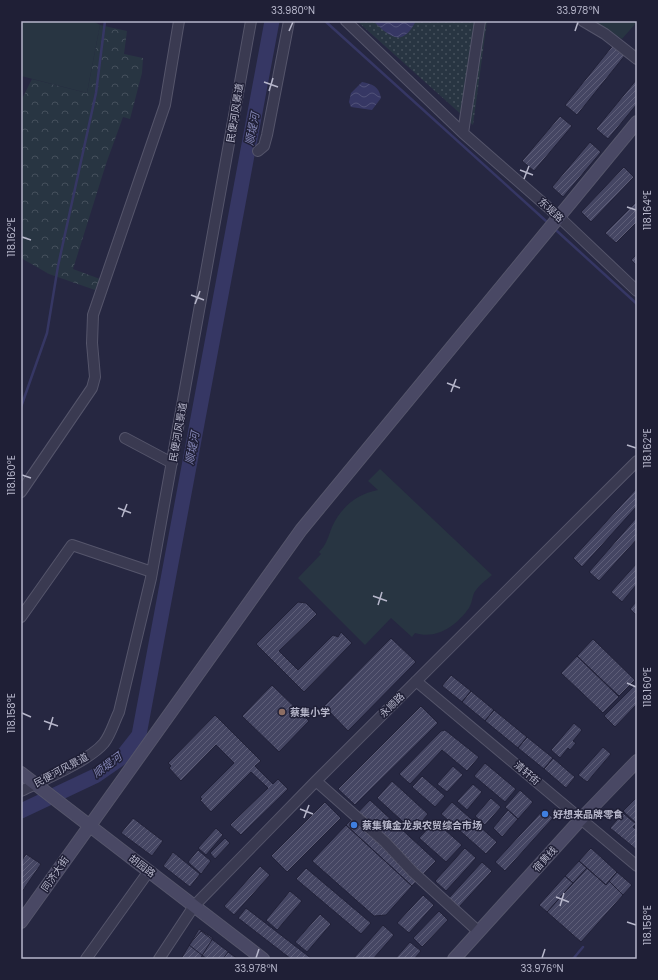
<svg xmlns="http://www.w3.org/2000/svg" width="658" height="980" viewBox="0 0 658 980" font-family="Poppins,'Noto Sans SC',sans-serif">
<defs>
<pattern id="grass-dots" width="8" height="8" patternUnits="userSpaceOnUse"><rect width="8" height="8" fill="#283542"/><path d="M2 2h.1M6 6h.1" fill="none" stroke="#45505c" stroke-width="1.8" stroke-linecap="round"/></pattern>
<pattern id="forest-crowns" width="20" height="18" patternUnits="userSpaceOnUse"><rect width="20" height="18" fill="#283542"/><path d="M2 6a3 3 0 1 1 6 0M12 15a3 3 0 1 1 6 0" fill="none" stroke="#45505c"/></pattern>
<pattern id="water-waves" width="16" height="10" patternUnits="userSpaceOnUse"><rect width="16" height="10" fill="#363764"/><path d="M0 5q4-4 8 0t8 0" fill="none" stroke="#515279"/></pattern>
<pattern id="building-hatch" width="6" height="6" patternUnits="userSpaceOnUse"><rect width="6" height="6" fill="#454663"/><path d="M-1 1l2-2M0 6l6-6M5 7l2-2" fill="none" stroke="#5e5e78"/></pattern>
</defs>
<rect width="100%" height="100%" fill="#262741"/>
<path fill="url(#grass-dots)" d="M357 21H487L473 125Z"/>
<path fill="url(#forest-crowns)" d="M100 25 127 31 124 54 143 58 142 73 130 119 123 117 106 164 73 269 100 279 95 290 49 274 21 258V101L32 79 87 93Z"/>
<path fill="#283542" d="M21 21H93L100 25 87 93 21 76Z
M592 21H637V22L622 39Z
M380 469 492 575C486 580 478 586 474 593 472 598 472 603 469 608 457 625 437 640 415 633L412 637 391 618 365 645 298 578 321 554 319 552C327 544 328 537 332 527 341 507 357 494 378 490L368 481Z"/>
<path fill="url(#water-waves)" d="M373 21H416C402 48 390 37 373 21Z
M362 82C372 84 379 86 381 98L372 110 351 107 349 102 351 93Z"/>
<g fill="none" stroke-linecap="round" stroke-linejoin="round">
<path stroke="#363764" stroke-width="2.5" d="M325 21 546 221
M557 231 637 304
M21 407 47 333 58 266 96 93 105 21
M573 959 583 947"/>
<path stroke="#363764" stroke-width="15" d="M21 811 95 776 121 758 139 735 272 21"/>
</g>
<path fill="url(#building-hatch)" stroke="#212138" d="M614 44 626 54 577 115 565 105Z
M637 79V104L608 139 596 129Z
M560 116 572 126 534 171 522 161Z
M590 142 601 152 563 197 552 187Z
M624 167 634 177 591 222 581 212Z
M637 201V222L616 243 605 233Z
M637 254V266L631 260Z
M637 488V506L582 567 573 558Z
M637 517V539L599 581 589 572Z
M637 563V584L622 602 611 592Z
M637 601V616L630 609Z
M298 602 306 603 317 614 279 651 298 670 333 635 338 637 341 632 352 643 304 692 256 644Z
M391 638 416 662 348 731 324 706Z
M593 639 635 680 619 696 577 656Z
M577 656 619 697 603 713 561 673Z
M451 675 471 691 462 702 442 686Z
M637 683V704L615 727 604 716Z
M272 685 309 721 279 752 242 716Z
M471 691 494 710 485 721 462 702Z
M421 706 438 723 355 805 338 789Z
M494 710 527 737 518 748 485 721Z
M215 715 261 761 255 766 273 784 278 779 288 789 241 835 230 825 268 788 251 772 211 812 200 800 202 799 200 797 234 763 216 745 181 781 169 768 171 766 168 763Z
M574 723 582 730 573 741 576 743 570 750 568 748 560 758 551 750Z
M445 730 479 757 467 771 442 750 410 784 399 774 441 731Z
M527 737 553 758 544 769 518 748Z
M603 747 611 754 587 782 578 775Z
M553 758 575 777 566 788 544 769Z
M485 763 516 789 505 802 474 776Z
M453 766 463 775 447 792 437 784Z
M422 776 445 796 435 807 412 787Z
M392 781 428 814 413 831 377 798Z
M473 784 482 792 467 810 457 801Z
M520 790 533 802 518 819 505 807Z
M637 797V824L623 811Z
M491 798 501 807 485 825 475 816Z
M370 800 436 861 412 886 346 825Z
M325 802 341 818 287 872 271 856Z
M452 802 497 842 486 854 441 814Z
M544 809 553 818 505 871 495 862Z
M508 810 518 819 502 837 493 828Z
M623 813 636 824 633 827 637 830V850L610 828Z
M133 818 163 841 152 856 121 833Z
M435 821 462 845 446 862 419 838Z
M346 825 412 886 386 915 374 916 312 861Z
M216 828 223 835 206 855 198 848Z
M225 838 230 843 215 859 210 853Z
M465 848 476 858 446 891 435 881Z
M591 848 617 872 606 885 579 861Z
M198 850 211 861 201 874 188 862Z
M173 852 200 874 190 887 163 866Z
M26 854 41 864 21 893V862Z
M579 861 587 868 573 883 565 876Z
M482 862 492 871 459 907 449 898Z
M260 866 270 875 234 915 224 906Z
M306 868 371 923 361 934 296 879Z
M587 868 606 885 609 881 623 895 581 942 547 912Z
M617 872 632 885 623 895 609 881Z
M565 876 573 883 547 912 539 905Z
M290 891 302 901 277 930 266 920Z
M423 895 434 905 409 933 397 923Z
M246 908 312 959H291L238 918Z
M439 911 448 920 422 947 413 938Z
M320 914 331 924 307 952 295 942Z
M383 925 394 935 373 959H353Z
M199 929 213 938 200 959H181Z
M201 931 238 959H207L189 945Z
M410 942 421 951 414 959H395Z
M228 952 238 959H223Z"/>
<g fill="none" stroke-linecap="round" stroke-linejoin="round">
<g stroke="#55556b" stroke-width="12">
<path id="street" d="M346 21 463 133 559 217 637 291
M583 21 605 34 637 59
M463 133 480 21
M258 151 264 146 267 135 289 21
M125 438 172 463
M21 492 92 388 95 377 92 343 93 315 165 105 179 21
M21 617 72 545 152 572
M416 681 637 866
M316 781 385 842 413 872 479 932
M21 791C43 780 89 761 104 743 111 734 114 722 119 712L151 578 251 21
M86 959 149 871
M159 959 194 906 316 781 637 461"/>
</g>
<g stroke="#55556b" stroke-width="14">
<path id="secondary" d="M21 773 263 959
M21 922 301 530 637 122
M454 959 581 819 637 761"/>
</g>
<use href="#street" stroke="#3a3a51" stroke-width="10"/>
<use href="#secondary" stroke="#494864" stroke-width="12"/>
</g>
<path fill="none" stroke="#b7b7cb" stroke-width="1.5" d="M289 31 293 22M575 31 578 22M264 82 278 87M269 91 273 78M520 170 533 175M524 179 529 166M627 207 636 210M22 237 31 240M191 295 204 300M195 304 200 291M447 383 460 388M451 392 456 379M627 445 636 448M22 475 31 478M118 508 131 513M122 517 127 504M373 596 387 601M378 605 382 592M627 683 636 687M22 713 31 717M44 721 58 726M49 730 53 717M300 809 313 814M304 818 309 805M556 897 569 902M560 906 564 893M627 922 636 925M256 958 259 949M542 958 545 949"/>
<circle fill="#8d6e63" stroke="#1f1f36" stroke-width="1.5" cx="282" cy="712" r="4"/>
<g fill="#3f7fe0" stroke="#1f1f36" stroke-width="1.5">
<circle cx="545" cy="814" r="4"/>
<circle cx="354" cy="825" r="4"/>
</g>
<g text-anchor="middle" dominant-baseline="central" stroke-width="3" stroke-linejoin="round" paint-order="stroke">
<g font-size="10" fill="#b7b7cb" stroke="#1f1f36">
<text transform="translate(235 113) rotate(-81)">民便河风景道</text>
<text transform="translate(551 210) rotate(42)">东堤路</text>
<text transform="translate(178 432) rotate(-80)">民便河风景道</text>
<text transform="translate(392 705) rotate(-45)">永顺路</text>
<text transform="translate(61 770) rotate(-28)">民便河风景道</text>
<text transform="translate(527 773) rotate(40)">清轩街</text>
<text transform="translate(545 859) rotate(-48)">宿黄线</text>
<text transform="translate(142 866) rotate(37)">胡园路</text>
<text transform="translate(55 874) rotate(-55)">同济大街</text>
</g>
<g font-size="10" font-weight="bold" fill="#b7b7cb" stroke="#1f1f36" text-anchor="start">
<text x="290" y="712">蔡集小学</text>
<text x="553" y="814">好想来品牌零食</text>
<text x="362" y="825">蔡集镇金龙泉农贸综合市场</text>
</g>
<g font-size="11" font-style="italic" fill="#8587b7" stroke="#1f1f36">
<text transform="translate(252 129) rotate(-79)">顺堤河</text>
<text transform="translate(192 448) rotate(-79)">顺堤河</text>
<text transform="translate(107 765) rotate(-37)">顺堤河</text>
</g>
</g>
<rect width="658" height="980" fill="none" stroke="#1f1f36" stroke-width="44"/>
<rect x="22" y="22" width="614" height="936" fill="none" stroke="#b7b7cb" stroke-width="1.5"/>
<g font-size="10" text-anchor="middle" fill="#b7b7cb">
<text x="293" y="14">33.980°N</text>
<text x="578" y="14">33.978°N</text>
<text transform="translate(647 210) rotate(-90)" y="4">118.164°E</text>
<text transform="translate(11 237) rotate(-90)" y="4">118.162°E</text>
<text transform="translate(647 448) rotate(-90)" y="4">118.162°E</text>
<text transform="translate(11 475) rotate(-90)" y="4">118.160°E</text>
<text transform="translate(647 687) rotate(-90)" y="4">118.160°E</text>
<text transform="translate(11 713) rotate(-90)" y="4">118.158°E</text>
<text transform="translate(647 925) rotate(-90)" y="4">118.158°E</text>
<text x="256" y="972">33.978°N</text>
<text x="542" y="972">33.976°N</text>
</g>
</svg>
